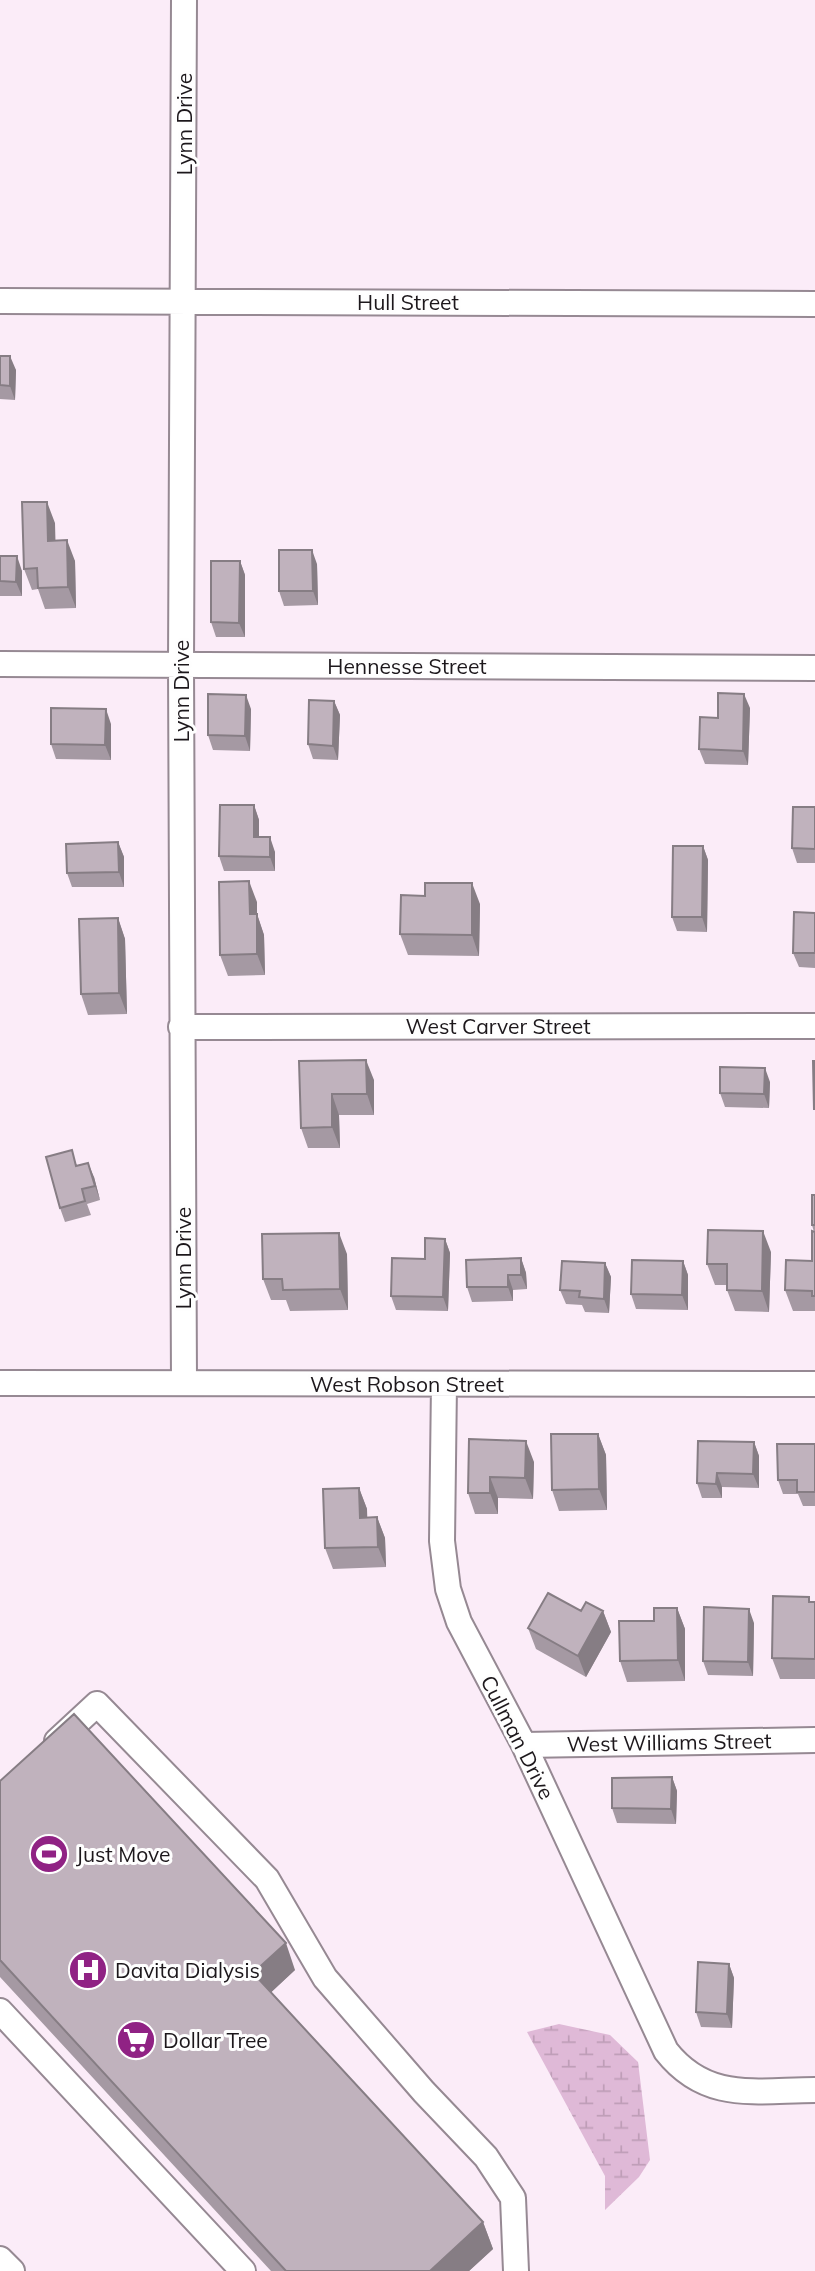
<svg xmlns="http://www.w3.org/2000/svg" width="815" height="2271" viewBox="0 0 815 2271" font-family="Mulish,sans-serif">
<defs>
<pattern id="wetland-marsh" width="20" height="14" patternUnits="userSpaceOnUse" patternTransform="scale(1.75)"><rect width="20" height="14" fill="#dfb9d7"/><path d="M1 5h8M5 5V1M11 12h8M15 12V8" fill="none" stroke="#bf9eb8"/></pattern>
</defs>
<rect width="100%" height="100%" fill="#fbecf8"/>
<path fill="url(#wetland-marsh)" d="M559 2024 610 2035 638 2062 650 2160 639 2177 605 2210V2176L527 2032Z"/>
<g fill="none" stroke-linecap="round" stroke-linejoin="round">
<g stroke="#968993" stroke-width="28">
<path id="minor" d="M0 301 815 304
M0 664 815 668
M181 1027 815 1026
M0 1383 815 1384
M184 1383 181 665 184 0
M444 1384 442 1541 448 1589 459 1622 524 1745 666 2051C707 2103 757 2090 815 2090
M57 1741 97 1704 267 1879 325 1978 424 2092 486 2157 513 2198 516 2271
M524 1745 815 1740
M0 2011 243 2271
M0 2259 12 2271"/>
</g>
<use href="#minor" stroke="#fff" stroke-width="24"/>
</g>
<path fill="#a599a3" d="M0 356 16 370 15 400 0 399Z
M55 523V541L75 561 76 608 45 609 38 589 32 590 24 569Z
M0 556 22 571V596H0Z
M240 561 245 575V637H216L211 622Z
M317 564 318 605 284 606 279 591Z
M334 701 340 715 338 760 313 759 308 744Z
M750 708 748 765 705 764 699 749 718 718Z
M251 709 250 751 213 750 208 735Z
M111 724V760L56 759 51 744Z
M254 805 259 820V837L275 852V871H224L219 856Z
M815 807V863H797L792 848Z
M118 842 124 857V887H72L67 873Z
M703 846 708 860 707 932 677 931 672 917Z
M425 896 480 904 479 956 408 955 400 934Z
M257 902V914L264 935 265 975 228 976 220 955Z
M815 913V968L799 967 793 953Z
M118 918 125 939 127 1014 88 1015 81 994Z
M299 1061 374 1080V1115H339L340 1148H308L301 1128Z
M770 1082 769 1108 725 1107 720 1093Z
M78 1165 94 1177 100 1200 87 1204 91 1215 65 1222 60 1208Z
M815 1195V1311H793L785 1290 812 1261 814 1232 812 1225Z
M445 1239 450 1253 448 1311 396 1310 391 1296Z
M771 1252 769 1312 735 1311 727 1290V1285H715L707 1264Z
M347 1254 348 1310 290 1311 286 1300H271L263 1279Z
M521 1258 526 1273 527 1289 513 1290V1301L472 1302 467 1287Z
M683 1261 688 1275V1310L636 1309 631 1294Z
M605 1263 611 1277 609 1313 585 1312 582 1305 566 1304 560 1290Z
M598 1434 606 1455 607 1510 559 1511 552 1490Z
M469 1439 534 1462 533 1499 498 1498V1514H475L468 1493Z
M754 1442 759 1456V1488L722 1487V1498H702L697 1483Z
M815 1444V1506H803L798 1494H783L778 1480Z
M359 1488 367 1509V1518L377 1517 385 1538 386 1567 333 1569 325 1548Z
M810 1602H815V1679H780L772 1658Z
M677 1608 685 1629V1681L627 1682 620 1661 654 1621Z
M603 1611 611 1632 586 1677 536 1649 528 1628Z
M754 1623 753 1676 708 1675 703 1661Z
M672 1777 677 1791 676 1824 617 1823 612 1808Z
M0 1781 295 1970 271 1992 483 2222 493 2249 469 2271H271L0 1977Z
M729 1964 734 1978 732 2028 701 2027 696 2012Z"/>
<path fill="#867d84" d="M10 356 16 370 15 400 10 386Z
M47 502 55 523 56 562 48 541Z
M67 540 75 561 76 608 68 587Z
M312 550 317 564 318 605 313 591Z
M17 556 22 571V596L16 582Z
M240 561 245 575V637L239 623Z
M744 694 750 708 748 765 743 751Z
M246 695 251 709 250 751 245 736Z
M334 701 340 715 338 760 333 746Z
M106 709 111 724V760L105 745Z
M254 805 259 820V852L254 837Z
M270 837 275 852V871L270 857Z
M118 842 124 857V887L119 872Z
M703 846 708 860 707 932 702 917Z
M249 881 257 902V914L264 935 265 975 257 954 250 914Z
M472 883 480 904 479 956 472 935Z
M118 918 125 939 127 1014 119 993Z
M366 1060 374 1080V1115L367 1094Z
M765 1068 770 1082 769 1108 764 1094Z
M332 1094 339 1115 340 1148 332 1127Z
M88 1163 94 1177 100 1200 95 1186Z
M763 1231 771 1252 769 1312 762 1291Z
M339 1233 347 1254 348 1310 340 1289Z
M445 1239 450 1253 448 1311 443 1297Z
M521 1258 526 1273 527 1289 521 1275Z
M683 1261 688 1275V1310L682 1295Z
M605 1263 611 1277 609 1313 604 1299Z
M508 1275 513 1290V1301L508 1287Z
M598 1434 606 1455 607 1510 599 1489Z
M526 1441 534 1462 533 1499 525 1478Z
M754 1442 759 1456V1488L753 1474Z
M717 1473 722 1487V1498L716 1484Z
M490 1477 498 1498V1514L490 1493Z
M359 1488 367 1509 368 1539 360 1518Z
M377 1517 385 1538 386 1567 378 1547Z
M677 1608 685 1629V1681L678 1660Z
M749 1609 754 1623 753 1676 748 1662Z
M603 1611 611 1632 586 1677 578 1656Z
M672 1777 677 1791 676 1824 671 1809Z
M286 1943 295 1970 263 2000 253 1973Z
M729 1964 734 1978 732 2028 727 2014Z
M483 2222 493 2249 469 2271H430Z"/>
<path fill="#c0b2bd" stroke="#867d84" stroke-width="2" d="M0 356H10V386L0 385Z
M22 502H47L48 541 67 540 68 587 38 588 37 568 24 569Z
M279 550H312L313 591H279Z
M0 556H17L16 582 0 581Z
M211 561H240L239 623 211 622Z
M718 693 744 694 743 751 699 749 700 717 718 718Z
M208 694 246 695 245 736 208 735Z
M309 700 334 701 333 746 308 744Z
M51 708 106 709 105 745 51 744Z
M220 805H254V837H270V857L219 856Z
M793 807H815V849L792 848Z
M118 842 119 872 67 873 66 844Z
M673 846H703L702 917H672Z
M249 881 250 914H257V954L220 955 219 882Z
M425 883H472V935L400 934 401 895 425 896Z
M794 912 815 913V953H793Z
M118 918 119 993 81 994 79 919Z
M366 1060 367 1094H332V1127L301 1128 299 1061Z
M813 1061H815V1109H814Z
M720 1067 765 1068 764 1094 720 1093Z
M72 1150 76 1166 88 1163 95 1186 82 1189 85 1201 60 1208 46 1157Z
M812 1195H815V1225H812Z
M708 1230 763 1231 762 1291 727 1290V1264H707Z
M812 1231 815 1232V1296H812V1291L785 1290 786 1260 812 1261Z
M339 1233 340 1289 283 1290 282 1279H263L262 1234Z
M425 1238 445 1239 443 1297 391 1296 392 1258 425 1259Z
M521 1258V1275H508V1287H467L466 1260Z
M632 1260 683 1261 682 1295 631 1294Z
M562 1261 605 1263 604 1299 579 1297 580 1291 560 1290Z
M551 1434H598L599 1489 552 1490Z
M469 1439 526 1441 525 1478 490 1477V1493H468Z
M698 1441 754 1442 753 1474 717 1473 716 1484 697 1483Z
M777 1444H815V1492H797V1480H778Z
M359 1488 360 1518 377 1517 378 1547 325 1548 323 1489Z
M548 1593 581 1611 586 1602 603 1611 578 1656 528 1628Z
M773 1596 809 1597V1602H815V1659L772 1658Z
M704 1607 749 1609 748 1662 703 1661Z
M654 1608H677L678 1660 620 1661 619 1621H654Z
M74 1714 286 1943 253 1973 483 2222 430 2271H286L0 1960V1781Z
M672 1777 671 1809 612 1808V1778Z
M698 1962 729 1964 727 2014 696 2012Z"/>
<defs>
<g id="stadium-disc" transform="scale(2.0125)"><circle r="9.5" fill="#902284" stroke="#fefefe"/><path d="M0-5a6.5 5 0 1 0 0 10a6.5 5 0 1 0 0-10ZM-3.5-1.8h7v3.6h-7Z" fill="#fff"/></g>
<g id="hospital-disc" transform="scale(2.0125)"><circle r="9.5" fill="#902284" stroke="#fefefe"/><path d="M-5-5h3v3.5h4V-5h3V5h-3V1.5h-4V5h-3Z" fill="#fff"/></g>
<g id="supermarket-disc" transform="scale(2.0125)"><circle r="9.5" fill="#902284" stroke="#fefefe"/><path d="M-6-5.5h2.5l.6 2H6L4.5 2H-2.5L-4.4-4H-6ZM-1.5 3.2a1.3 1.3 0 1 0 .1 0ZM3 3.2a1.3 1.3 0 1 0 .1 0Z" fill="#fff"/></g>
</defs>
<g fill-rule="evenodd">
<use href="#stadium-disc" x="49" y="1854"/>
<use href="#hospital-disc" x="88" y="1970"/>
<use href="#supermarket-disc" x="136" y="2040"/>
</g>
<g text-anchor="middle" dominant-baseline="central" stroke-width="6" stroke-linejoin="round" paint-order="stroke">
<g font-size="21" fill="#1c171b" stroke="#fefefe">
<text transform="translate(184 124) rotate(-90)">Lynn Drive</text>
<text x="408" y="302">Hull Street</text>
<text x="407" y="666">Hennesse Street</text>
<text transform="translate(181 691) rotate(-90)">Lynn Drive</text>
<text x="498" y="1026">West Carver Street</text>
<text transform="translate(183 1258) rotate(-90)">Lynn Drive</text>
<text x="407" y="1384">West Robson Street</text>
<text transform="translate(518 1737) rotate(63)">Cullman Drive</text>
<text transform="translate(669 1742) rotate(-1)">West Williams Street</text>
</g>
<g font-size="21" fill="#1c171b" stroke="#fefefe" text-anchor="start">
<text x="76" y="1854">Just Move</text>
<text x="115" y="1970">Davita Dialysis</text>
<text x="163" y="2040">Dollar Tree</text>
</g>
</g>
</svg>
